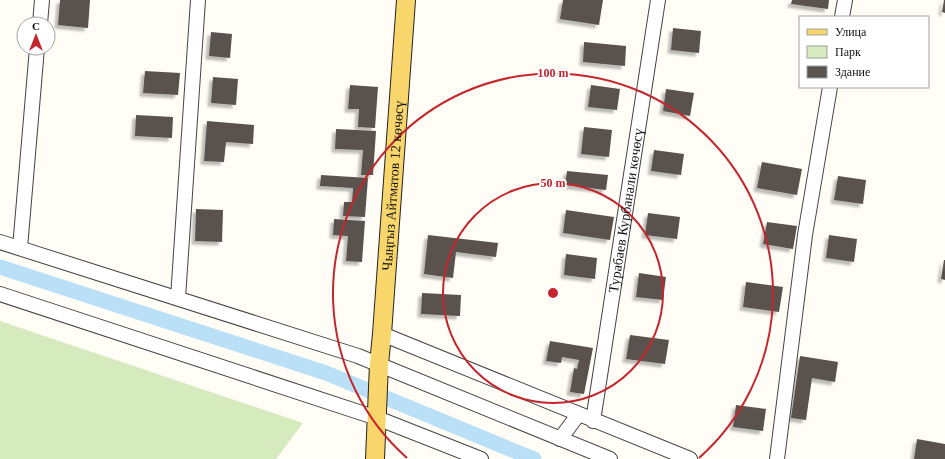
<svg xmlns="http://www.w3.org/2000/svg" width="945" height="459" viewBox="0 0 945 459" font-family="Georgia,serif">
<defs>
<filter id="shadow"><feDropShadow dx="-3.5" dy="3.5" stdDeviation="1" flood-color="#0004"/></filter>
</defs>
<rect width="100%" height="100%" fill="#fffdf5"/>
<path fill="#d5ebbd" d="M0 321 303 423 276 459H0Z"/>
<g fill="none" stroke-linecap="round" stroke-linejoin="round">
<path stroke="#b9e0f7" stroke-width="15" d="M0 267 326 373 534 459"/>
</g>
<path fill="#5a524d" filter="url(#shadow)" d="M60 0H90L88 28 58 25Z
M563 0H603L599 25 560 19Z
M792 0H829L828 9 791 4Z
M944 0H945V13L942 12Z
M673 28 701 31 699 53 671 50Z
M211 32 232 34 230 58 209 56Z
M584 42 626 46 625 66 583 62Z
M145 71 180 73 178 95 143 93Z
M213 77 238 79 236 105 211 103Z
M350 85 378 87 375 128 358 127 359 109H348Z
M591 85 620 89 617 110 588 107Z
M666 89 694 93 690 116 663 111Z
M136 115 173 117 172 138 135 136Z
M207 121 254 125 253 144 226 142 224 162 204 161Z
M584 127 612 130 609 157 581 154Z
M336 129 376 131 373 175H361L363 150 335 149Z
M654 150 684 154 681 175 651 171Z
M762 162 802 169 797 195 757 188Z
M567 171 608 175 606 190 565 185Z
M321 175 368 178 365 217 343 216 344 202H352L353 188 320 186Z
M838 176 866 180 863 204 834 200Z
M196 209 223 210 222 242 195 241Z
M566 210 614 217 610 240 563 233Z
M648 213 680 217 677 239 645 235Z
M334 219 365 221 362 262 346 261 348 236 333 235Z
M767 222 797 226 793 249 763 244Z
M428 235 498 243 496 257 456 252 453 278 424 274Z
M829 235 857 239 854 262 826 258Z
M566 254 597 258 595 279 564 275Z
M944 260H945V280L941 279Z
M639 273 666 277 663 300 636 297Z
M746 282 783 287 779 312 743 307Z
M422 293 461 295 460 316 421 314Z
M630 335 669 340 665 364 626 359Z
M550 341 593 348 584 394 570 392 574 368 577 369 579 360 562 357 561 363 546 361Z
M800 356 838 362 835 382 812 378 806 420 791 418Z
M736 405 766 409 763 431 733 427Z
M917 439 945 444V459H914Z"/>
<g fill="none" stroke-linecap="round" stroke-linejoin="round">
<g stroke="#444" stroke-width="16">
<g id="minor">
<path d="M842 17 845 0"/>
<path d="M40 24 42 0"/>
<path d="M0 242 358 356 610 459"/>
<path d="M20 248 37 48"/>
<path d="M0 294 377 418 481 459"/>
<path d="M178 298 198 0"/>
<path d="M382 334 690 459"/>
<path id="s1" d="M593 421 658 0"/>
<path d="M560 439 578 415"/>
<path d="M777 459 805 235 830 87"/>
</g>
</g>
<g stroke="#222" stroke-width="20">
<g id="major">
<path id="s2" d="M375 459 379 364 382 334 406 0"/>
</g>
</g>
<use href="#minor" stroke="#fff" stroke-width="14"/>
<use href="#major" stroke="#f9d66b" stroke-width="18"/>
</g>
<g fill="none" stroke="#c4262e" stroke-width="2">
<circle cx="553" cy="293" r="110"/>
<path d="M407 458A220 220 0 1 1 699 458"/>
</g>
<g text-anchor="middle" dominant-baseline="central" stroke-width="4" stroke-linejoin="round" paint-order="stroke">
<g font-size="14" fill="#111" stroke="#fff">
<text stroke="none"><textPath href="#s2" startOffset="274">Чыңгыз Айтматов 12 көчөсү</textPath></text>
<text stroke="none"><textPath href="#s1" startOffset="213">Турабаев Курбанали көчөсү</textPath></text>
</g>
</g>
<circle cx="553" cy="293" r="6" fill="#c4262e" stroke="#fff" stroke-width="2"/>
<g font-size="12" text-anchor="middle" font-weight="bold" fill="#c4262e" stroke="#fff" stroke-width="4" stroke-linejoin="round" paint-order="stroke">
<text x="553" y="77">100 m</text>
<text x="553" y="187">50 m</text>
</g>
<rect x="799" y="16" width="130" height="72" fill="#ffffff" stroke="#a0a0a0"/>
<rect x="807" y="29" width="20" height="6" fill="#f9d66b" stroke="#a0a0a0"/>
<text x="835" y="36" font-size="12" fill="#111111">Улица</text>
<rect x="807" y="46" width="20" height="12" fill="#d5ebbd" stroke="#a0a0a0"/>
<text x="835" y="56" font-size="12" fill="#111111">Парк</text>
<rect x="807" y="66" width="20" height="12" fill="#5a524d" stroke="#a0a0a0"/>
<text x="835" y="76" font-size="12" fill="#111111">Здание</text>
<g transform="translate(36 36)"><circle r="19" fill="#ffffff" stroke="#a0a0a0"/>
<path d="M0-3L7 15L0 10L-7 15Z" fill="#c4262e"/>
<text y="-6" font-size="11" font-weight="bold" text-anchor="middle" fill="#111111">С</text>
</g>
</svg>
